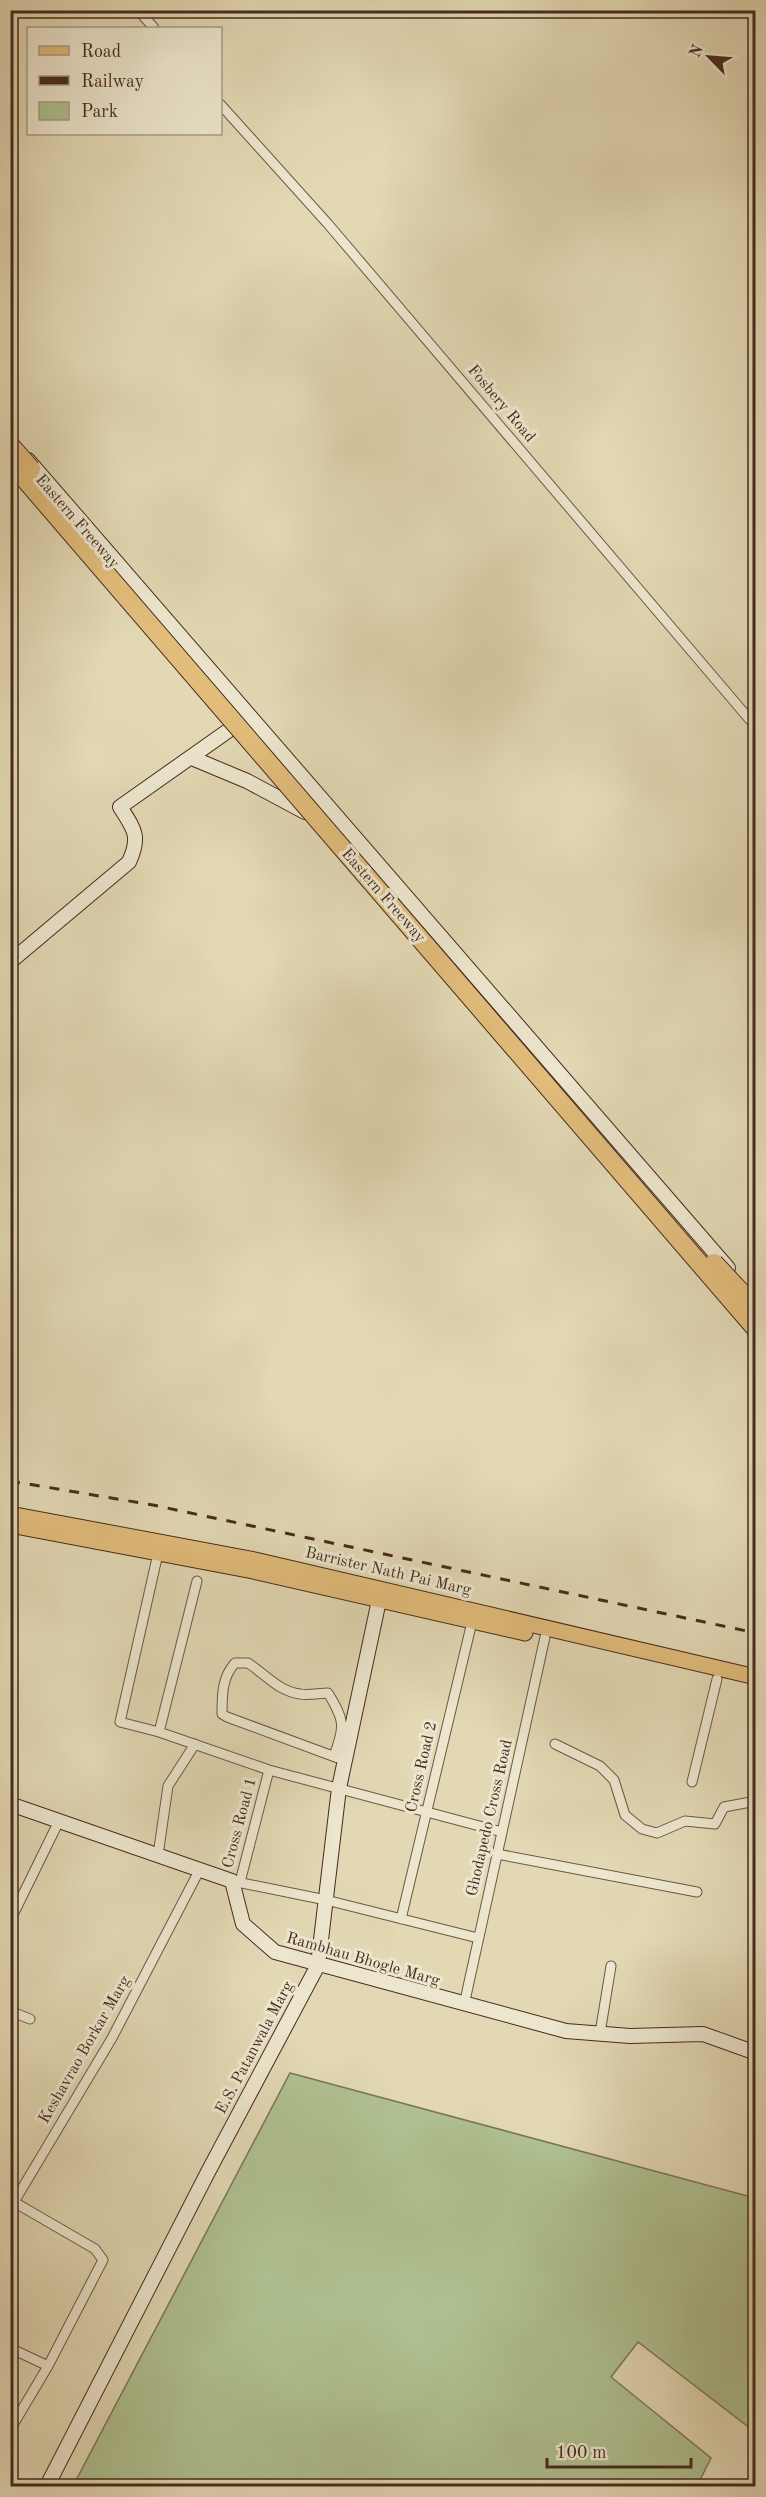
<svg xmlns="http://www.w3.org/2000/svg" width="766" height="2497" viewBox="0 0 766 2497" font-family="'Old Standard TT',serif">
<rect width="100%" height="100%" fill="#e2d8b4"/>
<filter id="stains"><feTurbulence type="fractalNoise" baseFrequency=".00333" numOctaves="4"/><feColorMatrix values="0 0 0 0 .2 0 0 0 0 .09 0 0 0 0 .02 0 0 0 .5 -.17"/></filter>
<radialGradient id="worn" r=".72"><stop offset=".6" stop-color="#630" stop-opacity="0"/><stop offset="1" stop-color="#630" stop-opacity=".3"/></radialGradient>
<path fill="#afc090" stroke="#7b7557" stroke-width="1.5" d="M290 2073 755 2198V2432L638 2342 611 2377 711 2458 697 2486H73Z"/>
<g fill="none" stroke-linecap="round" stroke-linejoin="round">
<g stroke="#6e5644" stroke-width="11">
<path id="street" d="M138 10 154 28
M220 104 328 224 756 727
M159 1549 120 1722 159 1732 269 1770 502 1832
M159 1732 197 1581
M555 1744 600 1766 614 1780 625 1815 642 1829 657 1833 685 1821 715 1824 724 1807 756 1801
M334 1756C345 1726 345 1721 328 1693 319 1693 309 1696 300 1694 278 1691 265 1674 248 1663H235C222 1677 222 1695 222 1714L227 1717 338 1758 345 1760
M692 1782 717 1679
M497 1854 697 1892
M158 1855 168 1786 195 1744
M232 1881 326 1900 478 1938
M240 1882 269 1770
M401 1919 472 1622
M10 1921 59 1821
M464 2005 545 1637
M10 2011 30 2019
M600 2033 611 1966
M10 2348 48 2366
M10 2430 48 2366 103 2260 95 2249 14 2202 112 2038 200 1869"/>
</g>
<g stroke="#472a1e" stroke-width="16">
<path id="secondary" d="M28 460 728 1268
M192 758 247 781 305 812
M10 962 129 862C141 836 134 829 120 807L232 728
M10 1804 232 1881 243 1924 275 1952 566 2031 630 2036 703 2034 756 2053
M47 2486 208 2172 318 1965 339 1788 381 1591"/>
</g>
<g stroke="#472a1e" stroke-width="17">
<path id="primary" d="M10 1514 255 1560 756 1677
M10 1525 253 1571 525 1633"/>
</g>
<use href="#street" stroke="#ece6ce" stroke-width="9"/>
<use href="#secondary" stroke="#ece6ce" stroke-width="14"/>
<use href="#primary" stroke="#e1bc7a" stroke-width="15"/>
<path stroke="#472a1e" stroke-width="3" stroke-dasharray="10 10" stroke-linecap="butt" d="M10 1481 153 1505 756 1633"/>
<g stroke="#472a1e" stroke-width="20" stroke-linecap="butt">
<path id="highway-bridge" d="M10 445 31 469
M10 462 756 1329
M714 1263 756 1308"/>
</g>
<use href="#highway-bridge" stroke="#e1bc7a" stroke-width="18"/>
</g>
<g text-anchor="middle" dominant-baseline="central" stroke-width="6" stroke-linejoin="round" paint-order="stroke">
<g font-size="16" fill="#472a1e" stroke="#ece6ce">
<text transform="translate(501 404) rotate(50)">Fosbery Road</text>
<text transform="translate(77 522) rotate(49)">Eastern Freeway</text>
<text transform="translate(383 896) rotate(49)">Eastern Freeway</text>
<text transform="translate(388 1572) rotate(13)">Barrister Nath Pai Marg</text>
<text transform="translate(422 1767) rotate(-77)">Cross Road 2</text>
<text transform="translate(490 1818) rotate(-77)">Ghodapedo Cross Road</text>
<text transform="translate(240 1823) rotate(-75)">Cross Road 1</text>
<text transform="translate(363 1960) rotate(16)">Rambhau Bhogle Marg</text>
<text transform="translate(255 2048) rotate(-62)">E.S. Patanwala Marg</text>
<text transform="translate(85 2050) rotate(-60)">Keshavrao Borkar Marg</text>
</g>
</g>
<rect width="766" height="2497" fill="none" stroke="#e2d8b4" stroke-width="36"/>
<rect x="12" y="12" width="742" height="2473" fill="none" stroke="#472a1e" stroke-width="3"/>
<rect x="18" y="18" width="730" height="2461" fill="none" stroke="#472a1e" stroke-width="1.5"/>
<rect x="27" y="27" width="195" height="108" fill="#ece6ce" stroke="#aa9b88" stroke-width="1.5"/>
<rect x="39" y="46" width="30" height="9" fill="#e1bc7a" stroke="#aa9b88" stroke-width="1.5"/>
<text x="81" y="57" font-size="18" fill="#472a1e">Road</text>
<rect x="39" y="76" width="30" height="9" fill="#472a1e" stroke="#aa9b88" stroke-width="1.5"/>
<text x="81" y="87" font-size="18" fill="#472a1e">Railway</text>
<rect x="39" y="102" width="30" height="18" fill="#afc090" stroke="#aa9b88" stroke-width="1.5"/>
<text x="81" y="117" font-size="18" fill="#472a1e">Park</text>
<g transform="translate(709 57) rotate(295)" stroke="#ece6ce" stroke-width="4.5" paint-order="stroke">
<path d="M0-4.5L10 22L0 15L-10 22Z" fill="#472a1e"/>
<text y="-9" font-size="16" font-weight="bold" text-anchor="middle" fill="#472a1e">N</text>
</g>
<path d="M547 2458v9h144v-9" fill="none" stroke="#472a1e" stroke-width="3"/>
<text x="556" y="2458" font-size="18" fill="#472a1e" stroke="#ece6ce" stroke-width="4.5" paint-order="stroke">100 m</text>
<rect width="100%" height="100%" filter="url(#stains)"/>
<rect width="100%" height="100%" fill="url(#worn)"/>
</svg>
